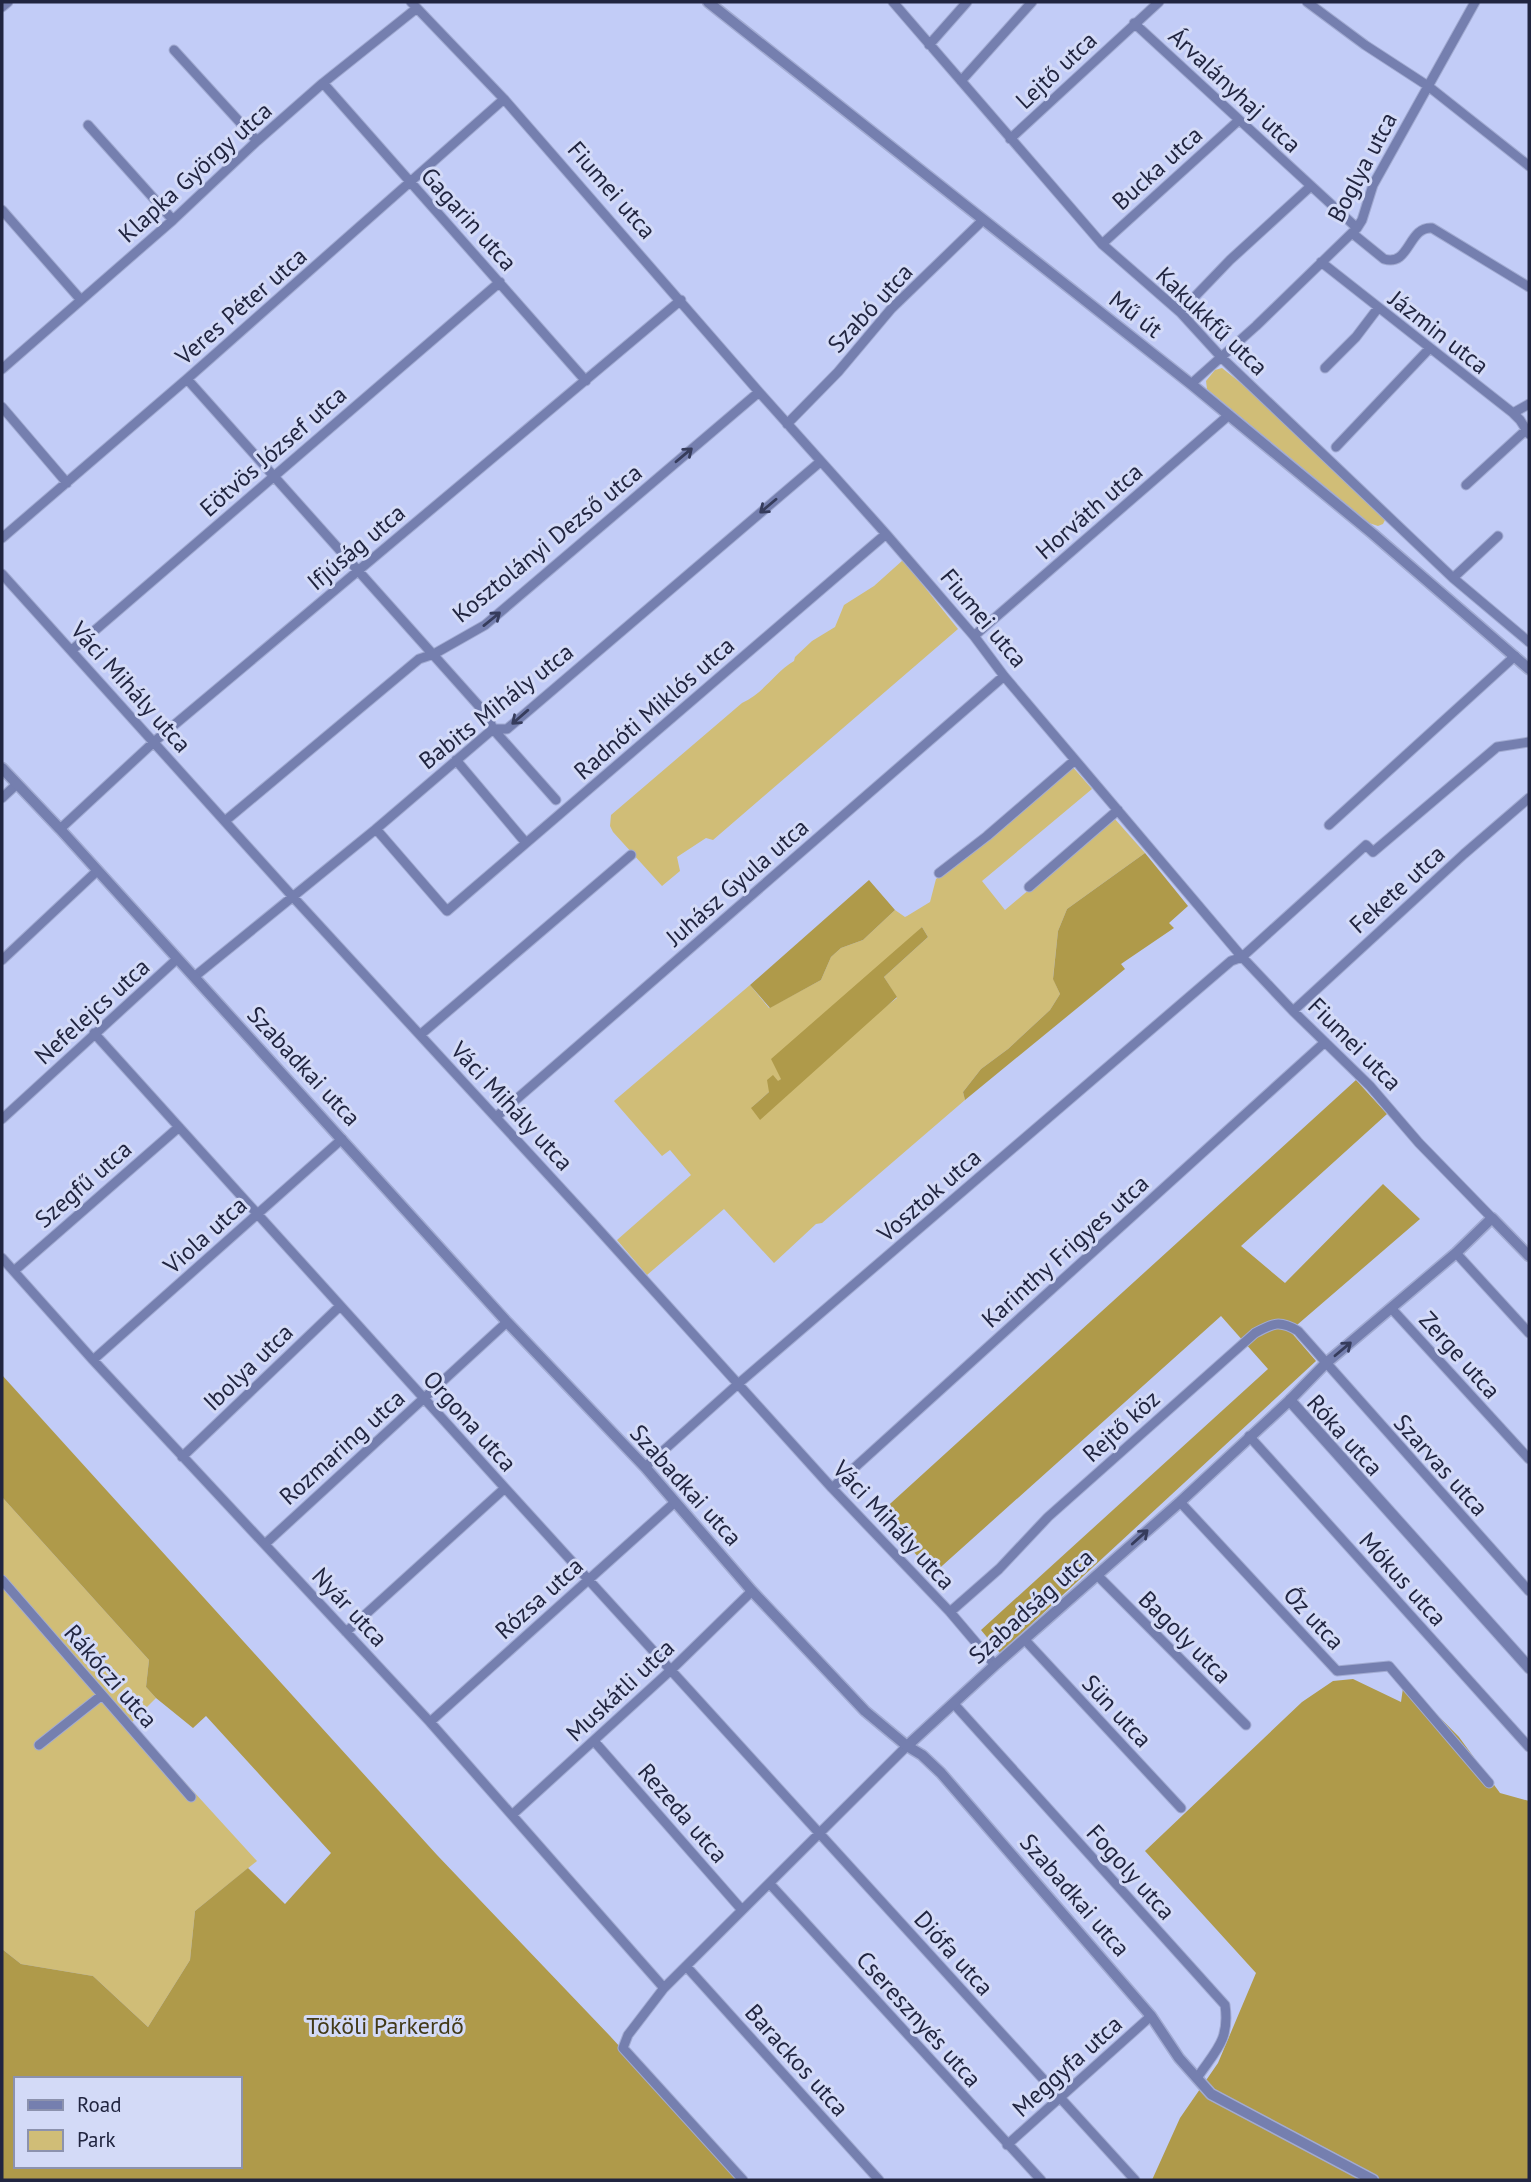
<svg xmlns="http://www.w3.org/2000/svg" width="1531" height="2182" viewBox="0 0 1531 2182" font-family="'PT Sans',sans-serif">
<rect width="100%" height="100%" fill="#c2ccf7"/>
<path fill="#d0bd77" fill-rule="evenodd" d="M1222 368 1252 392 1383 515 1385 520 1383 524 1378 526 1369 523 1207 389 1206 381 1215 370Z
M903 560 958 629 713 840 706 838 677 857 680 871 662 886 613 832 610 826 611 815 742 703C764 693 774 673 794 661L795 657 812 641 835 627 844 605 874 586Z
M1071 765 1092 789 982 881 1005 910 1114 818 1145 853 1067 909 1058 931 1053 978 1060 994 1050 1010 1008 1049 981 1069 963 1092 965 1100 822 1223 816 1224 774 1263 724 1209 647 1275 617 1240 691 1175 670 1150 662 1156 614 1101 750 985 769 1008 821 980 831 957 841 948 863 940 895 910 905 917 907 916 930 902 936 879 999 829ZM922 927 928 937 884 977 897 998 751 1108 769 1092Z
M2 1497 149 1660 146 1687 156 1698 131 1723 257 1861 195 1911 190 1960 148 2027 93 1976 21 1964 2 1949Z"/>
<path fill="#af9a4a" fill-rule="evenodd" d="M1145 853 1188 906 1169 923 1174 928 1121 964 1125 969 965 1100 963 1092 981 1069 1008 1049 1050 1010 1060 994 1053 979 1058 931 1067 909Z
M869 880 895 910 863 940 841 948 831 957 821 980 770 1008 750 985Z
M922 927 928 937 884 977 897 997 760 1120 751 1108 769 1092 767 1080 773 1075 778 1081 781 1079 771 1059Z
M1356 1080 1387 1114 1241 1246 1285 1283 1383 1184 1420 1219 1290 1331 1316 1361 1000 1653 981 1630 1268 1369 1221 1316 933 1574 880 1513Z
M2 1375 437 1855 610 2036 742 2180H2V1949L21 1964 93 1976 148 2027 190 1960 195 1911 248 1868 285 1904 331 1853 206 1716 193 1728 156 1698 146 1687 149 1660 2 1497ZM16 2079H240V2166H16Z
M1353 1679 1401 1702 1404 1681 1459 1737 1500 1793 1529 1801V2180H1152L1180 2118 1218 2063 1256 1973 1145 1851 1302 1702 1333 1681Z"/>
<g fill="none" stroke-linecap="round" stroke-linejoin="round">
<g stroke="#a2abd2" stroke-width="11">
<path id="minor" d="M411 2 504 99 759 392 886 534 974 636 1004 676 1242 957 1293 1011 1370 1086 1419 1143 1492 1218
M893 2 1102 244 1180 312 1222 358 1453 578 1529 642
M1307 2 1365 45 1428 86 1529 166
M2 7 8 2
M1134 23 1357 228
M929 45 967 2
M174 50 257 141
M961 81 1032 2
M323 83 586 381
M88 125 173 220
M1010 139 1159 2
M2 210 81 300
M1352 233 1384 259C1410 267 1408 226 1432 228L1529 287
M1102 244 1238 121
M1321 262 1513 413 1520 420 1529 434
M1180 312 1230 260 1311 186
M1325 368 1356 337 1378 308
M2 369 173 220 257 141 323 83 417 8
M187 379 487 715 493 729 556 800
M1191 384 1256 326 1357 228 1362 220 1373 185 1475 2
M2 407 67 483
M1513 413 1529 404
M787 424 838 372 891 309 983 220
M1336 447 1429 349
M1466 485 1526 430
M2 538 187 379 504 99
M2 574 293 897 591 1221 832 1488 950 1612 995 1665
M1453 578 1498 536
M974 636 1229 415
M72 650 500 282
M456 760 526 843
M2 798 17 784
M225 821 419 659 434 654 485 625 759 392
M1329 825 1515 656
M60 829 155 741 681 300
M376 829 447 911 886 534
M939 873 987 836 1075 760
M1029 887 1118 810
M2 960 97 871
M194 977 376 829 493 729H507L820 462
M1293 1011 1464 854 1529 798
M94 1033 505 1488 1135 2180
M420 1035 631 855
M496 1117 1004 676
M2 1119 177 959
M1456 1253 1529 1333
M2 1258 93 1360 430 1722 664 1988
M14 1271 179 1127
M1391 1308 1529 1459
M93 1360 342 1139
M1249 1436 1529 1747
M182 1457 340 1306
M645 1467 738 1384 1231 961 1242 957 1366 845 1373 852 1497 747 1529 742
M832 1488 1325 1042
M1180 1502 1337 1671 1389 1666 1489 1783
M265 1544 507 1322
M1097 1575 1246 1725
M2 1580 191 1797
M950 1612 999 1569 1048 1517 1255 1333C1273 1323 1280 1320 1298 1331L1529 1591
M346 1632 505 1488
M1025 1640 1181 1808
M1529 1666 1290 1399 1289 1401 1529 1669
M954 1704 1225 2005C1230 2040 1216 2050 1197 2078
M430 1722 674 1503
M594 1741 742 1910
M39 1745 102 1695
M512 1815 671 1670 752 1591
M770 1884 1041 2180
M686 1966 879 2180
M1007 2145 1151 2016
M743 2180 623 2048 628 2035 664 1988 907 1746"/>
</g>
<g stroke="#a2abd2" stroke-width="13">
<path id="tertiary" d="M708 2 1191 384 1373 534 1529 669
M2 768 60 829 507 1322 645 1467 752 1591 865 1711 907 1746 922 1755 941 1773 1151 2016 1179 2058 1211 2094 1373 2180
M907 1746 995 1665 1180 1502 1289 1401 1325 1364 1456 1253 1492 1218 1529 1256"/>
</g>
<use href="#minor" stroke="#757faf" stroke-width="9"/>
<use href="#tertiary" stroke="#757faf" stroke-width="10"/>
</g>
<defs><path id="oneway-shaft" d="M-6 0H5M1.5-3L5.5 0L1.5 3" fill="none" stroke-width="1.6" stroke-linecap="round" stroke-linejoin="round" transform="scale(1.75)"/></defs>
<g stroke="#363c5c">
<use href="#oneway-shaft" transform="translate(684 455) rotate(-40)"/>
<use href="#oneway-shaft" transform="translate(768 506) rotate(140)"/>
<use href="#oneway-shaft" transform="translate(492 619) rotate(-39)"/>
<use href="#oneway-shaft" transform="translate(520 717) rotate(139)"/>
<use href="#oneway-shaft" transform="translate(1343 1349) rotate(-40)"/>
<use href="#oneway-shaft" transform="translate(1140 1537) rotate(-42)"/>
</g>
<g text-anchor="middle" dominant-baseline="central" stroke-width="6" stroke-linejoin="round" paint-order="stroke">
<g font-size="24" fill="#212540" stroke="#d3daf7">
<text transform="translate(1056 70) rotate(-43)">Lejtő utca</text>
<text transform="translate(1235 90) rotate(43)">Árvalányhaj utca</text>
<text transform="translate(1362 167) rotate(-62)">Boglya utca</text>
<text transform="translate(1157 168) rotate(-42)">Bucka utca</text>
<text transform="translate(195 172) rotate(-42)">Klapka György utca</text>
<text transform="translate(612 190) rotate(49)">Fiumei utca</text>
<text transform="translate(469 219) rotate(48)">Gagarin utca</text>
<text transform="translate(241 306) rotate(-41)">Veres Péter utca</text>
<text transform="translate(870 308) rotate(-47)">Szabó utca</text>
<text transform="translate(1136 314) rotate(38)">Mű út</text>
<text transform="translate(1212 321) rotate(44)">Kakukkfű utca</text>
<text transform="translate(1439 332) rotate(38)">Jázmin utca</text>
<text transform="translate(273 451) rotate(-41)">Eötvös József utca</text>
<text transform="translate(1089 511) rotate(-41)">Horváth utca</text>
<text transform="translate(547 543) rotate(-39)">Kosztolányi Dezső utca</text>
<text transform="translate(356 547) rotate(-40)">Ifjúság utca</text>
<text transform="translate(984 618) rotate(50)">Fiumei utca</text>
<text transform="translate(131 687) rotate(48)">Váci Mihály utca</text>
<text transform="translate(496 706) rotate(-38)">Babits Mihály utca</text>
<text transform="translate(654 708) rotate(-41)">Radnóti Miklós utca</text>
<text transform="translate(737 882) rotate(-41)">Juhász Gyula utca</text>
<text transform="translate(1397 889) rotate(-42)">Fekete utca</text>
<text transform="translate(92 1011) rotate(-42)">Nefelejcs utca</text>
<text transform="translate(1355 1044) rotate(45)">Fiumei utca</text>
<text transform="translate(304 1066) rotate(47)">Szabadkai utca</text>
<text transform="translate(512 1106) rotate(47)">Váci Mihály utca</text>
<text transform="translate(83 1184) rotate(-41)">Szegfű utca</text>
<text transform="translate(929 1195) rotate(-41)">Vosztok utca</text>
<text transform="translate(205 1235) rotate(-42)">Viola utca</text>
<text transform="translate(1065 1251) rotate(-42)">Karinthy Frigyes utca</text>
<text transform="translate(1460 1355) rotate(48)">Zerge utca</text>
<text transform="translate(248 1367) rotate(-44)">Ibolya utca</text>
<text transform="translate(470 1421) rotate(48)">Orgona utca</text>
<text transform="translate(1121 1426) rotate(-42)">Rejtő köz</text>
<text transform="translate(1345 1435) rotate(48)">Róka utca</text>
<text transform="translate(342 1447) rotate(-42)">Rozmaring utca</text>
<text transform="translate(1441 1465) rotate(48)">Szarvas utca</text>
<text transform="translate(686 1485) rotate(48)">Szabadkai utca</text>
<text transform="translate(894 1525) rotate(47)">Váci Mihály utca</text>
<text transform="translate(1403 1579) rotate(48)">Mókus utca</text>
<text transform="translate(539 1598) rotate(-42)">Rózsa utca</text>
<text transform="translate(1031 1606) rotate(-42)">Szabadság utca</text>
<text transform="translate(350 1607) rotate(47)">Nyár utca</text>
<text transform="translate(1314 1618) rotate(47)">Őz utca</text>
<text transform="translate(1185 1637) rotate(45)">Bagoly utca</text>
<text transform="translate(111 1676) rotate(49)">Rákóczi utca</text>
<text transform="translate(620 1690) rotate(-43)">Muskátli utca</text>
<text transform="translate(1117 1711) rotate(47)">Sün utca</text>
<text transform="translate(683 1813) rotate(49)">Rezeda utca</text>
<text transform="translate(1131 1872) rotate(48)">Fogoly utca</text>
<text transform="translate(1075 1895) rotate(49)">Szabadkai utca</text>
<text transform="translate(954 1953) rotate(48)">Diófa utca</text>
<text transform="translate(919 2019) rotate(48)">Cseresznyés utca</text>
<text transform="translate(797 2060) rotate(48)">Barackos utca</text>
<text transform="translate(1067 2066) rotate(-42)">Meggyfa utca</text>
</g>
<g font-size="24" fill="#433a17" stroke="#d3daf7">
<text x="385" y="2025">Tököli Parkerdő</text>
</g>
</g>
<rect width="1531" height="2182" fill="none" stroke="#212540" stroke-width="7"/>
<rect x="14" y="2077" width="228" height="91" fill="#d3daf7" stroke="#8c92ae" stroke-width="2"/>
<rect x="28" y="2100" width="35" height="10" fill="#757faf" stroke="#8c92ae" stroke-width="2"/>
<text x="77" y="2112" font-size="21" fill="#212540">Road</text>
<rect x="28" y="2130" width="35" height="21" fill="#d0bd77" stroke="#8c92ae" stroke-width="2"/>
<text x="77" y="2147" font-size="21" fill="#212540">Park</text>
</svg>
